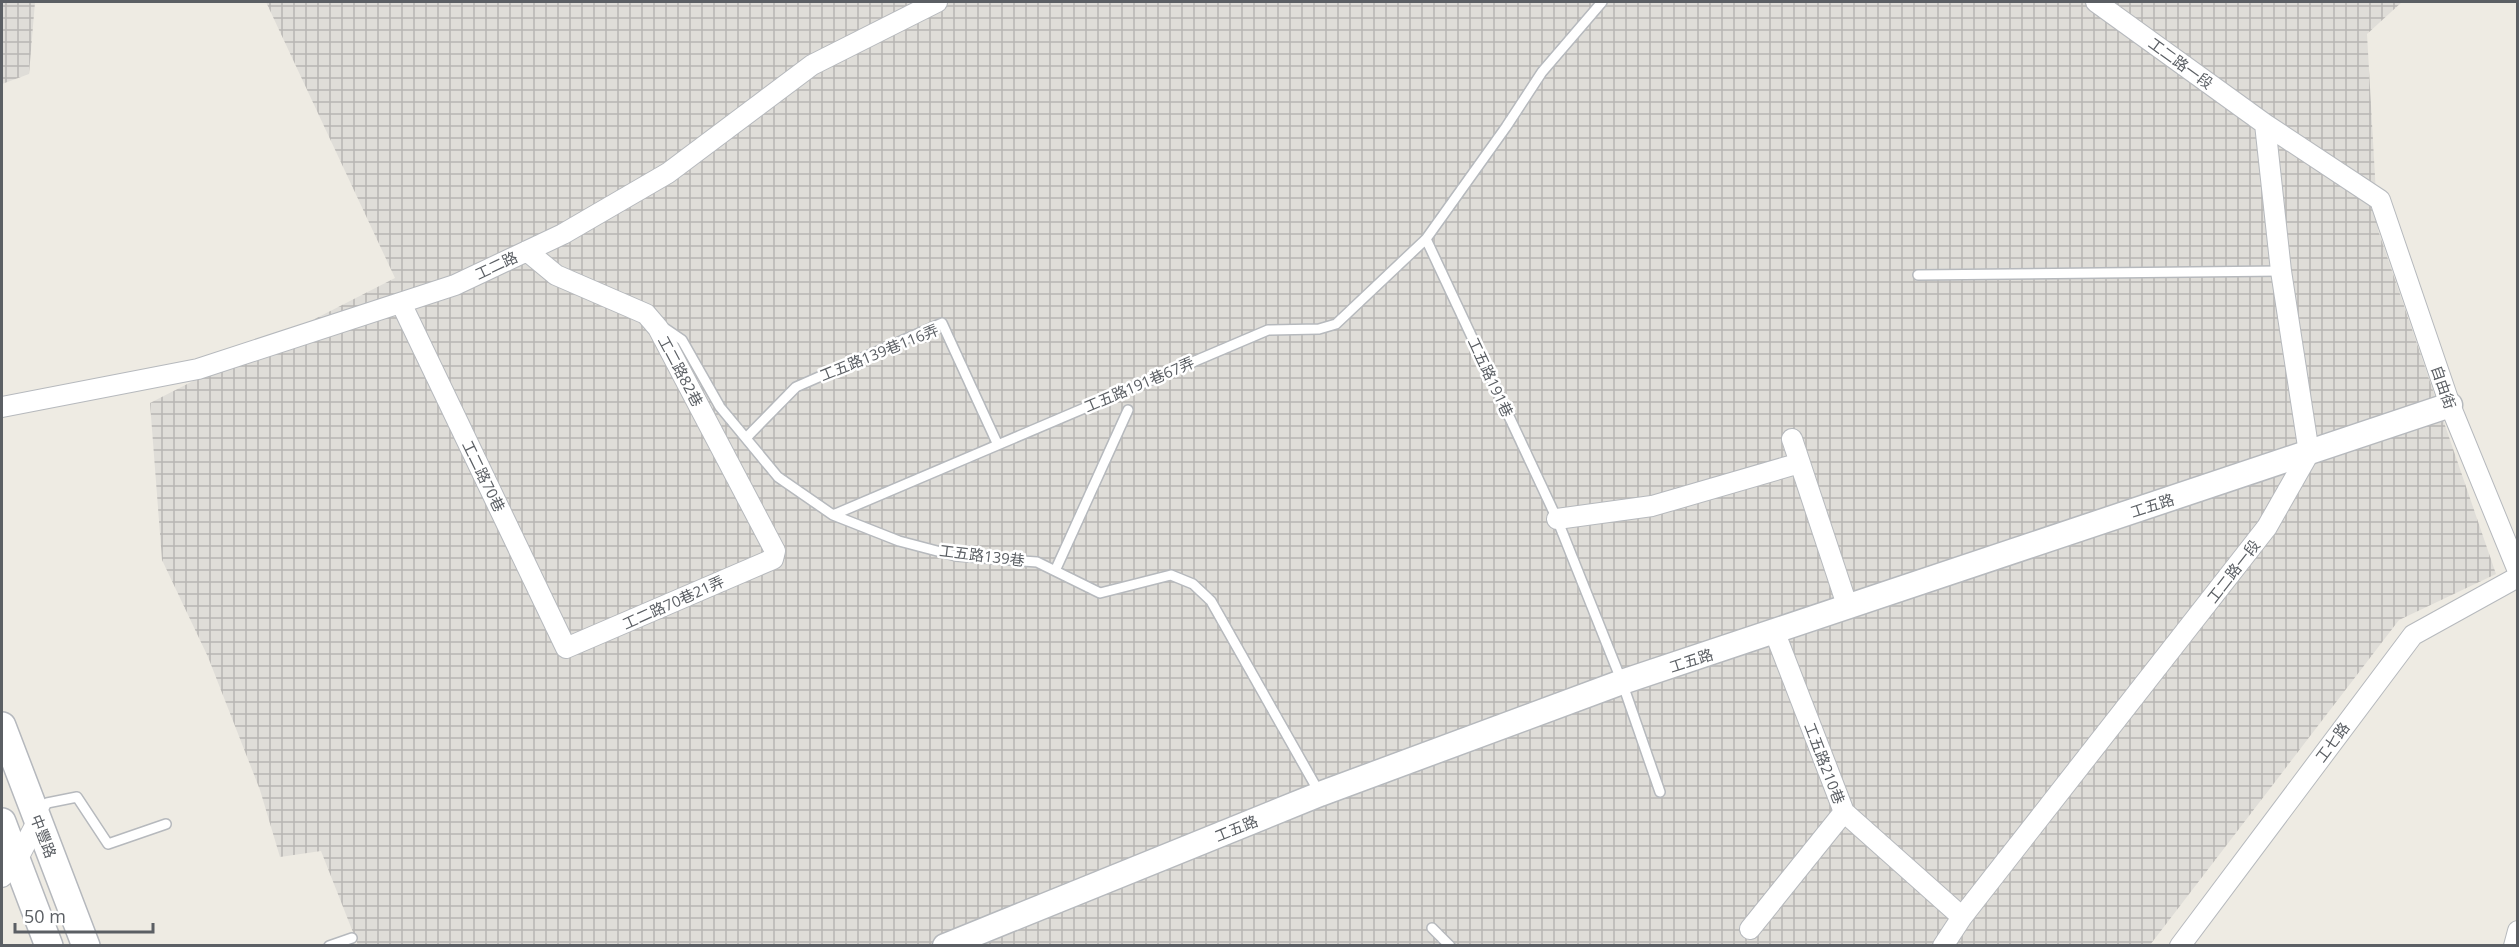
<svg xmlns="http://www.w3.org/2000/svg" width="2519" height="947" viewBox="0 0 2519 947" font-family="'Open Sans','Noto Sans TC',sans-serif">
<defs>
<pattern id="industrial-grid" width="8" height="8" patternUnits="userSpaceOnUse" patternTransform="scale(1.5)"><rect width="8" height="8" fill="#dfddd8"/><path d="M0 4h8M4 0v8" fill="none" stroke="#b8b6b3"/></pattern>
</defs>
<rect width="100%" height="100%" fill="#eeebe3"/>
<path fill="url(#industrial-grid)" d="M2 2H35L29 74 2 84Z
M266 2H2402L2367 34 2378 230 2496 574 2399 620 2150 945H358L321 851 280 857 260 790 208 657 162 560 150 403 395 278Z"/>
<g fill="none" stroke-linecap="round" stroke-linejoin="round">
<g stroke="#b6b9bd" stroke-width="12">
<path id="service" d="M1426 239 1557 519 1622 682 1660 792
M1918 275 2281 271
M663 327 682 340 720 407 778 477 833 515 899 541 956 556 1037 562 1100 593 1171 575 1193 584 1211 601 1319 792
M746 438 796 387 942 323 997 443
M833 515 1268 330 1319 329 1336 324 1426 239 1506 127 1542 72 1602 2
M1055 571 1128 410
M40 815 47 803 77 797 108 844 166 824
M1432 928 1450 946
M329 946 352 938"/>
</g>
<g stroke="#b6b9bd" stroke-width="22">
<path id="minor" d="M2096 2 2265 124 2380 200 2450 405 2518 571
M401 303 566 648 773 559 775 551 658 328 646 314 556 275 527 251
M2 407 198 369 455 285 563 234 668 173 812 65 937 2
M1792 439 1847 605
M1557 519 1652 506 1800 463
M1775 633 1844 812 1962 917
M2 877 16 862 38 820
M1750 929 1844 812
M1943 946 1962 917 2267 527 2309 453 2281 271 2265 124
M2180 946 2413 635 2518 577
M2514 946 2518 931"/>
</g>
<g stroke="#b6b9bd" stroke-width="27">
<path id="tertiary" d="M945 946 1320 794 1622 682 2450 405"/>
</g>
<g stroke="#b5b8bd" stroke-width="30">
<path id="secondary" d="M2 726 86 946
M2 822 49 946"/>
</g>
<use href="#service" stroke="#fff" stroke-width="9"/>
<use href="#minor" stroke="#fff" stroke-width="20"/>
<use href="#tertiary" stroke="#fff" stroke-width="24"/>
<use href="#secondary" stroke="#fff" stroke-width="27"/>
</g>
<g text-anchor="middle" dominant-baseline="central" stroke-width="5" stroke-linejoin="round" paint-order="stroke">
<g font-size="15" fill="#5b5f64" stroke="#fff">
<text transform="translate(2181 63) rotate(36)">工二路一段</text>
<text transform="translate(496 265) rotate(-25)">工二路</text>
<text transform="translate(879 352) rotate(-22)">工五路139巷116弄</text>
<text transform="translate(681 371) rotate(62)">工二路82巷</text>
<text transform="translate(1491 377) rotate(65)">工五路191巷</text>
<text transform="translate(1139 384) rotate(-23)">工五路191巷67弄</text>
<text transform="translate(2444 387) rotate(71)">自由街</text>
<text transform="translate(484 476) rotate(64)">工二路70巷</text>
<text transform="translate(2152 505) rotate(-18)">工五路</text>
<text transform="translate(982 555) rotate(7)">工五路139巷</text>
<text transform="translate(2233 571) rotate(-52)">工二路一段</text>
<text transform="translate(673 602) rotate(-24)">工二路70巷21弄</text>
<text transform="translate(1691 660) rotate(-18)">工五路</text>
<text transform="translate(2332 742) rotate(-53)">工七路</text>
<text transform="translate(1825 763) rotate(69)">工五路210巷</text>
<text transform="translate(1236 828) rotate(-22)">工五路</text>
<text transform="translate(44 836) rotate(69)">中豐路</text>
</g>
</g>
<rect width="2519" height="947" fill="none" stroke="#5b5f64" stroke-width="6"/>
<path d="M15 923v9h138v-9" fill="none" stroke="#5b5f64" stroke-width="3"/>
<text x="24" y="923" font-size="18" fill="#5b5f64" stroke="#ffffff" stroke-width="4.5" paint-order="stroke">50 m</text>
</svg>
